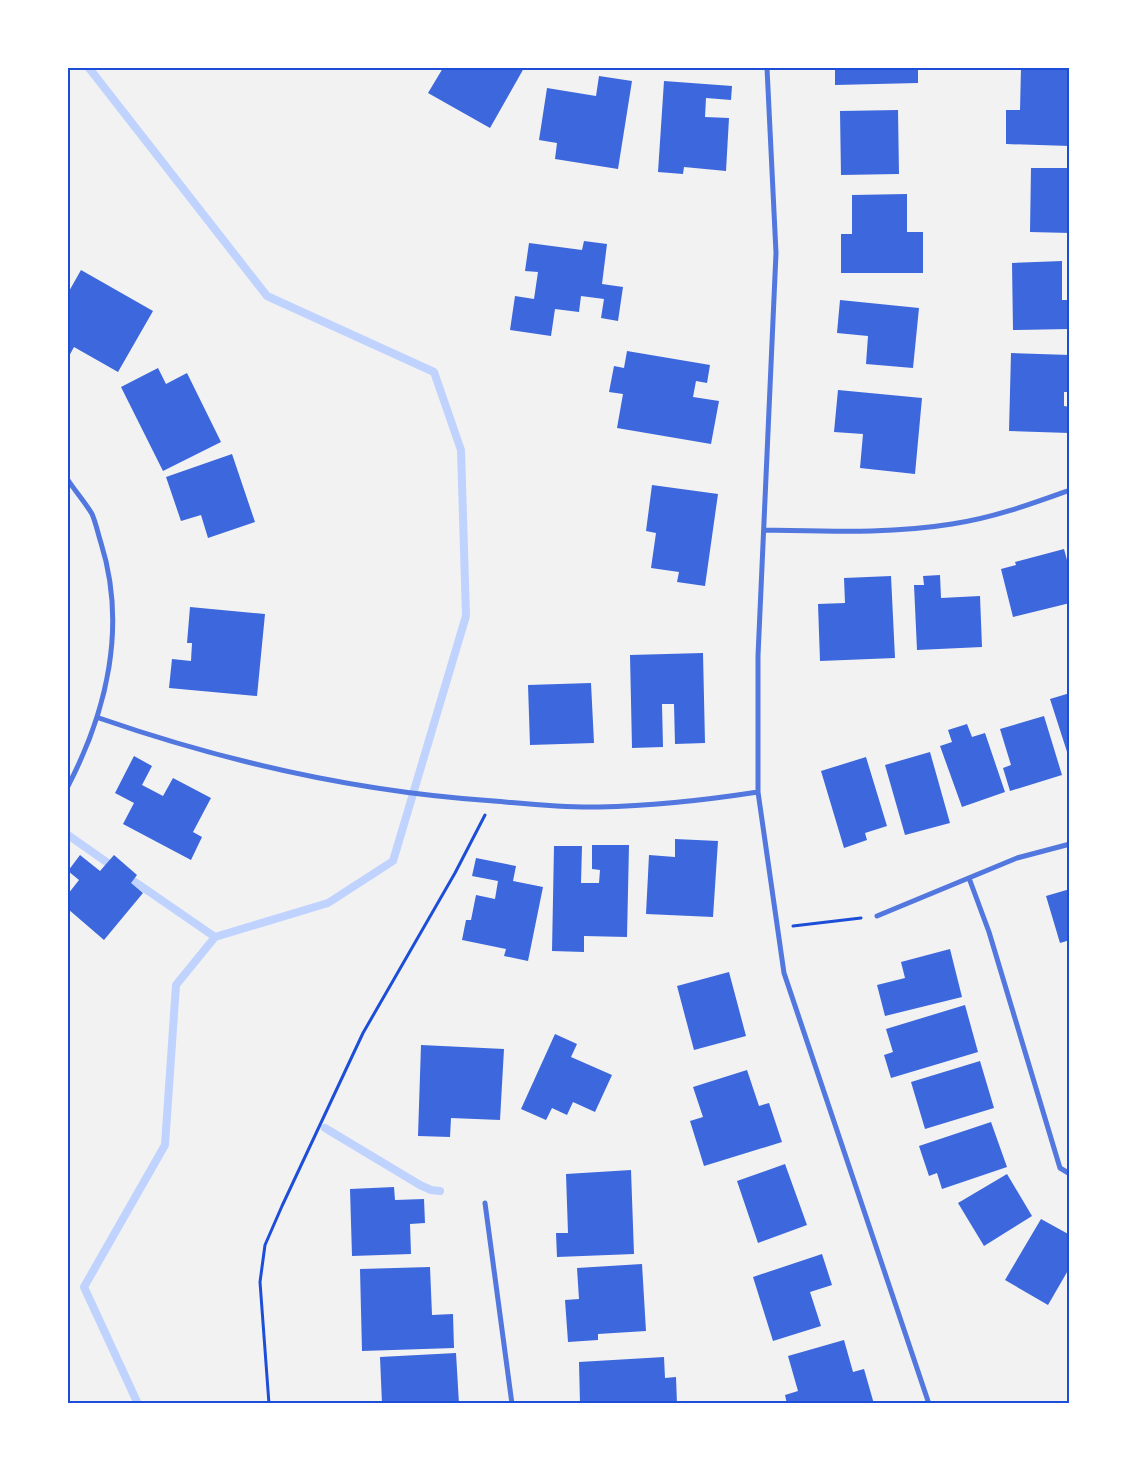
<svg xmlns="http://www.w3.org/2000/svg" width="1137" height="1471" viewBox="0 0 1137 1471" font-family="'Playfair Display',serif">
<rect width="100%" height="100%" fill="#f2f2f2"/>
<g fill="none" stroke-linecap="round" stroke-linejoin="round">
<path stroke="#bfd3fe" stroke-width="8" d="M89 68 267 296 434 372 461 450 466 616 393 861 328 903 215 937 176 985 165 1145 84 1287 138 1404
M68 835 115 868
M125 875 215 937
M325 1128 420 1185 431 1190 440 1191"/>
</g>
<path fill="#3d67dc" d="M443 68H524L490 128 428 93Z
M835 68H918V83L835 85Z
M1021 68 1070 69V146L1006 144V110H1020Z
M599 76 632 81 618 169 555 159 557 143 539 140 547 88 596 96Z
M664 81 732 86 731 100 706 98 705 117 729 118 726 171 684 167 683 174 658 172Z
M898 110 899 174 841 175 840 111Z
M1031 168H1070V233L1030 232Z
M907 194V232H923V273H841V234H852V195Z
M584 241 607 244 602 284 623 287 618 321 601 318 604 299 581 296 579 312 555 309 551 336 510 330 515 296 534 299 538 272 525 271 529 243 582 250Z
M1062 261V300H1070V329L1013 330 1012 263Z
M81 270 153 311 118 372 74 347 68 358V293Z
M840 300 919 308 913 368 866 364 868 336 837 333Z
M627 351 710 365 707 383 696 381 693 397 719 401 711 444 617 428 623 394 609 392 614 366 624 368Z
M1011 353 1070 355V392H1064V406L1070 407 1069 433 1009 431Z
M158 368 166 384 187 373 221 442 163 471 121 387Z
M838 390 922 398 915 474 860 468 863 434 834 432Z
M232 454 255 522 208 538 201 515 181 521 166 477Z
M652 485 718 494 705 586 677 582 679 572 651 568 656 533 646 531Z
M1064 549 1070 571V603L1013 617 1001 569 1016 565 1015 562Z
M940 575 941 598 980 596 982 647 917 650 914 585H924L923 576Z
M891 576 895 658 820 661 818 604 845 603 844 578Z
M190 607 265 614 257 696 169 688 172 659 191 661 192 643H187Z
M703 653 705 743 675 744 674 704H662L663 747 632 748 630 655Z
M591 683 594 743 530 745 528 685Z
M1070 693V758H1069L1050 699Z
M1044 716 1062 775 1010 791 1003 768 1011 765 1000 729Z
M967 724 972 737 985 733 1005 792 962 807 940 746 952 742 948 730Z
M930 752 950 823 905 835 885 765Z
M134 756 152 766 142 785 163 796 173 778 211 798 193 832 202 837 191 860 123 824 134 803 115 793Z
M866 757 887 826 865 833 867 840 844 848 821 771Z
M675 839 718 841 713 917 646 914 649 855 675 857Z
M592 845H629L627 937 584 936V952L552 951 554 846H582L581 883H599L600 870 592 869Z
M80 855 100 871 114 855 137 875 131 883 143 893 104 940 68 909V894L79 880 68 871Z
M476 858 516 866 513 881 543 887 528 961 504 956 506 949 462 940 466 920H471L476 895 495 899 498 881 472 876Z
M1070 889V940L1060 943 1046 896Z
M950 949 962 997 885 1016 877 985 905 978 901 962Z
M729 972 746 1036 694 1050 677 986Z
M965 1005 978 1052 891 1078 884 1055 893 1052 886 1029Z
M555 1034 577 1044 571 1057 612 1075 595 1112 573 1102 567 1115 552 1108 546 1120 521 1109Z
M421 1045 504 1049 500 1120 451 1118 450 1137 418 1136Z
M980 1061 994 1108 925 1129 911 1082Z
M747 1070 759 1106 769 1103 782 1142 704 1166 690 1121 703 1117 693 1087Z
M991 1122 1007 1167 942 1189 937 1173 929 1176 919 1146Z
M785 1164 807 1225 758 1243 737 1181Z
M631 1170 634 1254 557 1257 556 1233H568L566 1174Z
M1007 1174 1032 1216 984 1246 958 1203Z
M394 1187 395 1200 424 1199 425 1223 410 1224 411 1254 352 1256 350 1189Z
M1041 1219 1070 1235V1267L1048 1305 1005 1280Z
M822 1254 832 1285 810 1292 821 1326 773 1341 753 1277Z
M642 1264 646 1331 598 1334V1340L568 1342 565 1300 579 1299 577 1268Z
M430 1267 432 1315 453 1314 454 1348 362 1351 360 1269Z
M844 1340 853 1372 864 1369 874 1404H787L785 1395 798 1391 788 1356Z
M456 1353 459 1404H382L380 1357Z
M664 1357 665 1378 676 1377 677 1404H580L579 1362Z"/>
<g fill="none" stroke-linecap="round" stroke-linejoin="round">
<path stroke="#1d4ed8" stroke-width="3" d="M793 926 861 918
M269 1404 260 1282 265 1245 282 1206 363 1033 455 873 485 815"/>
<path stroke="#5277de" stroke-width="5" d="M767 68 776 253 758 656V792L784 973 929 1404
M68 480C75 491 85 502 92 514 96 523 98 534 101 543 127 626 107 711 68 786
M765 530C828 531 890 534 952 524 993 518 1031 504 1070 490
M99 718C226 762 358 792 494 801 529 804 564 808 599 807 652 806 706 800 758 792
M969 878 989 932 1060 1168 1070 1174
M877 916 1017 858 1070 844
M485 1203 512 1404"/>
</g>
<rect width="1137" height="1471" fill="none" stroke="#ffffff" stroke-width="138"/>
<rect x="69" y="69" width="999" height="1333" fill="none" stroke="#1d4ed8" stroke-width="2"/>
</svg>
